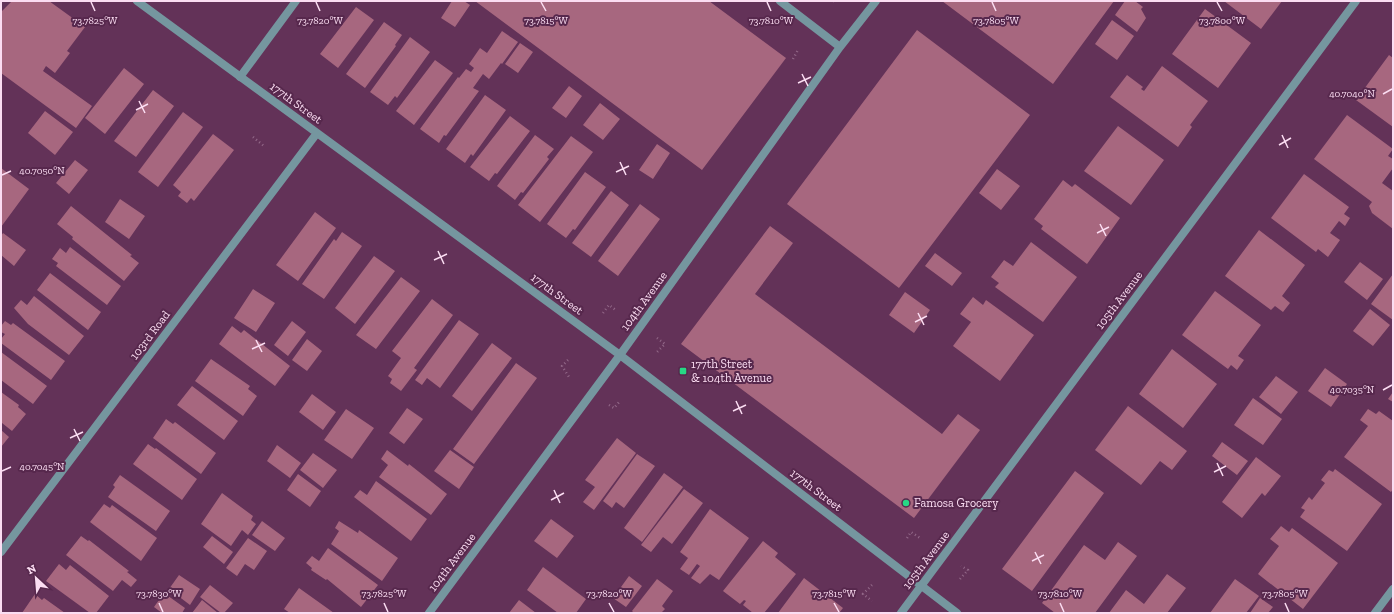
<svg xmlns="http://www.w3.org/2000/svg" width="1394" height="614" font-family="'Zilla Slab',serif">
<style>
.building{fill:#a7677f}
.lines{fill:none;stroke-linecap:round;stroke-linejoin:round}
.path{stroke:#936989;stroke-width:2.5;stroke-dasharray:1 3;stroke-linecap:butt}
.lane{stroke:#75969f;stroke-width:8}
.street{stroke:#75969f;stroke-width:8}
.ticks{fill:none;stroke:#fbddf2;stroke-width:1.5}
.poi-dot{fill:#27d885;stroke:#57284d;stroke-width:1.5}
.labels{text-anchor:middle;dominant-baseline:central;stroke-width:4;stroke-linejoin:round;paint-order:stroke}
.street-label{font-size:12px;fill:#fbddf2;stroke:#57284d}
.poi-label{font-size:12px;fill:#fbddf2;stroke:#57284d;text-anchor:start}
.ticks-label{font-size:10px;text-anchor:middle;fill:#fbddf2;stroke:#57284d;stroke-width:4;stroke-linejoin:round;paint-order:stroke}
</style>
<rect width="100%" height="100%" fill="#633258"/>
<path class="building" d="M12 1H49L85 27 67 51 70 53 55 73 46 66 43 71 92 106 76 128 1 73V12Z
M452 1H464L470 5 455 27 441 18Z
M475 1H709L786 58 702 170Z
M942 1H1114L1053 84Z
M1125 1H1135L1143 7 1141 9 1146 18 1137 32 1115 15Z
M1224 1H1282L1261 29Z
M356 7 374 20 338 68 320 54Z
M1205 9 1251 43 1218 88 1172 54Z
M1112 20 1134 36 1117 60 1095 44Z
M384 22 402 35 395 45 396 46 365 88 346 74Z
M917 30 1030 115 899 288 787 204Z
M502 31 518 42 502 64 501 63 489 79 483 74 473 88 479 91 446 136 444 135 439 143 420 129 458 77 459 78 466 69 471 72 474 68 469 64 480 48 487 53Z
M410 37 430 52 397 98 395 96 388 105 370 92Z
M520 43 533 52 518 73 505 64Z
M1389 55 1393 58V127L1356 100Z
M435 60 453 73 414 125 396 111Z
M1162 66 1208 101 1190 125 1192 127 1178 147 1110 97 1127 75 1143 87 1141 89 1144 91Z
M124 68 144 84 105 134 85 118Z
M569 86 582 96 566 118 552 108Z
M153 90 174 106 136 157 114 141Z
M485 95 506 110 473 156 471 154 465 163 446 149Z
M600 103 620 119 603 140 583 125Z
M45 111 73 132 55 155 28 133Z
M183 112 203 127 158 187 138 172Z
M1347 115 1393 149 1388 156 1393 159V168L1382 183 1393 191V229L1372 213 1369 206 1372 202 1314 159Z
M510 116 530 131 497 174 495 173 489 181 470 167Z
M1118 126 1164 160 1131 205 1084 171Z
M213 134 234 150 194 201 191 198 187 203 178 196 181 192 173 185Z
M535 135 554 149 547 157 549 159 523 193 521 192 515 200 497 186Z
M571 136 593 152 540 222 518 205Z
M657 144 670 153 653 179 639 170Z
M75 160 88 170 69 194 56 183Z
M1 168 29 189 1 227Z
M997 169 1020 186 1001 210 979 193Z
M585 172 606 187 575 230 573 229 566 238 547 224Z
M1304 174 1349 207 1344 214 1350 218 1345 226 1339 221 1330 233 1340 240 1328 257 1318 249 1316 252 1271 218Z
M1063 180 1072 187 1075 184 1120 218 1087 264 1041 229 1043 226 1034 219Z
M611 191 629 205 591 257 572 243Z
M120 199 145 216 129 239 105 222Z
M640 204 660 219 618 276 598 261Z
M71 206 132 255 130 256 139 263 124 281 72 239 73 237 57 224Z
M315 212 336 228 298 281 276 265Z
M770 226 793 243 755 294 942 434 958 414 980 430 914 518 681 344Z
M1259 230 1305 265 1282 296 1290 303 1283 312 1275 306 1271 310 1225 276Z
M342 232 362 246 324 299 302 284 334 239 336 241Z
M3 233 26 250 14 266 1 255V236Z
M1031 242 1077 277 1043 322 995 287 999 283 991 277 1004 260 1013 266Z
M70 247 121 286 107 305 56 266 58 263 52 259 60 248 66 253Z
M935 253 962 273 952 286 925 266Z
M374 256 395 271 355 324 335 308Z
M1360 262 1383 279 1367 300 1344 282Z
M50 273 101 312 88 330 37 290Z
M1393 274V320L1371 304Z
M401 277 420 291 376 349 356 335Z
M253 289 275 303 256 332 234 318Z
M1215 291 1261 325 1238 356 1244 360 1237 370 1231 365 1228 369 1182 335Z
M905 292 930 310 914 333 889 315Z
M34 296 84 336 69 355 28 324 14 308 21 300 27 305Z
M973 297 983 305 986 300 1034 335 1000 381 953 346 971 322 960 314Z
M432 299 453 315 414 368 417 370 401 391 390 383 392 379 388 376 401 358 392 351Z
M1370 309 1390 325 1373 346 1353 331Z
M459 320 479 334 440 388 427 378 422 385 415 380Z
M5 321 11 325 13 323 65 361 51 380 1 343V339L5 334 1 332V326Z
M292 321 306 332 288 356 274 345Z
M232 326 241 333 244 330 290 366 275 386 219 344Z
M307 339 322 351 307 371 292 360Z
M492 343 512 358 472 411 452 396Z
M1172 349 1217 384 1183 428 1139 394Z
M1 352 47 386 33 404 1 380Z
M211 359 250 386 248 389 257 396 243 416 195 381Z
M516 363 537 378 474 464 453 449Z
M1325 368 1347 384 1331 407 1308 391Z
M1276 376 1298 392 1281 414 1259 397Z
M192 386 238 421 224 440 177 405Z
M1 392 19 405 18 407 26 414 12 431 2 423Z
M1393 392V402L1388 399Z
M312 394 336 412 323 430 299 412Z
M1253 398 1282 419 1263 445 1234 425Z
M1128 406 1187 451 1172 470 1160 461 1141 485 1095 450Z
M407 408 423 419 404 444 389 433Z
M346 409 374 428 352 459 324 440Z
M1368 409 1376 414 1379 411 1393 421V489L1391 492 1344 457 1368 426 1360 420Z
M166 419 173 424 175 422 216 453 201 474 153 438Z
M1 430 9 437 1 447Z
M617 438 636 453 594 510 583 502 595 487 585 480Z
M1222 442 1248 461 1237 475 1212 456Z
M148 444 155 449 156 448 197 479 182 500 133 464Z
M277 445 301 463 290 478 267 461Z
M387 450 408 466 409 464 447 494 431 515 379 477 388 465 381 459Z
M450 450 474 467 459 489 434 471Z
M313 453 337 470 323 488 300 470Z
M637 454 655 466 624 508 616 502 612 508 603 501Z
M1256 457 1281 476 1265 496 1262 493 1242 518 1222 502Z
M1335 469 1382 504 1347 551 1300 517 1305 510 1301 508 1309 497 1312 500 1325 483 1321 480 1329 470 1333 472Z
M1075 471 1104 493 1032 591 1002 569Z
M664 473 683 487 642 542 624 528Z
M298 474 321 491 310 507 287 490Z
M120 475 170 511 156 531 108 497 115 487 113 485Z
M376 481 427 519 411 541 354 497 360 490 367 495Z
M684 489 703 503 672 544 663 537 651 552 641 545Z
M222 493 253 516 251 520 256 524 248 535 242 530 231 546 201 524Z
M104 504 110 508 112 505 157 538 141 561 90 522Z
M710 509 749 538 719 580 710 574 700 584 691 578 700 566 697 564 689 575 680 569 688 558 680 552Z
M551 519 574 536 557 558 534 541Z
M262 521 285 538 275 551 252 535Z
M339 521 358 533 359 530 398 558 382 581 331 544 339 531 335 528Z
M1281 526 1289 532 1292 528 1338 563 1303 609 1258 574 1279 546 1270 539Z
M81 536 88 541 89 540 129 571 127 572 137 580 131 587 122 580 113 591 66 555Z
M212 536 233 552 224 564 203 547Z
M248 538 267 551 254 570 245 564 237 576 226 568Z
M763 541 778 553 775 557 796 574 764 613H753L743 605 746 601 744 600 740 604 723 591Z
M1118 542 1137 556 1095 613H1055L1042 603 1084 545 1105 560Z
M328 548 378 585 361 607 327 579 326 580 311 570 312 568 306 563 312 556 319 561Z
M59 564 66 570 70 565 109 596 96 613H90L46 581Z
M543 567 586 599 576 613H558L527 590Z
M1167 574 1186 588 1167 613H1109L1126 590 1144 604Z
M179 575 200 589 190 605 169 589Z
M629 576 642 586 626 607 613 598Z
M804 578 843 608 839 613H778Z
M657 579 673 591 662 606 665 609 661 613H634L632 611Z
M1235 579 1259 596 1246 613H1210Z
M210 585 233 603 224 613H221L200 597Z
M299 588 334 613H290L284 609Z
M164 593 185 608 182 613H162L154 607Z
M35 594 42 600 44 598 65 613H22Z
M1260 598 1273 607 1268 613H1250Z
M202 600 218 613H192Z
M519 600 536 613H509Z"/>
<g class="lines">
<path class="path" d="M833 1H834
M793 59 798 50
M253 137 264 146
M603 313 609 305 617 311
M657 338 665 344 657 352
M568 360 562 366 569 377
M609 405 614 408 620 401
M907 538 911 532 920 538
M960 579 968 570 961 566
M872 585 863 594 872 601"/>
<path class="lane" d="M240 77 296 1"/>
<path class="street" d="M137 1 620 355 957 613
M780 1 840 47
M1 552 317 133
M429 613 620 355 840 47 876 1
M901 613 1356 1
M1375 613 1393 589"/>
</g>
<path class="ticks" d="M91 2 95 11M316 2 320 11M541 2 546 11M767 2 771 11M992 2 996 11M1217 2 1222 11M802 74 808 86M798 83 811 77M1383 94 1392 89M139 101 145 113M136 110 148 104M1282 135 1288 148M1279 145 1291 138M620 162 626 175M616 172 629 166M2 175 11 171M1100 224 1106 236M1097 233 1109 227M438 251 444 264M434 260 447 254M918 313 924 325M915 322 927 316M256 340 262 352M252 349 265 343M1383 390 1392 385M736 401 742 414M733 411 746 405M74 429 80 441M70 438 83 432M1217 463 1223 476M2 471 11 467M1214 472 1226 466M554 490 560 503M551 500 564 493M1035 552 1041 564M1032 561 1044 555M159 603 163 612M384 603 388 612M609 603 614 612M834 603 839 612M1060 603 1064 612M1285 603 1289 612"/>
<g class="poi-dot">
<rect x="679" y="367" width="8" height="8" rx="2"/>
<circle cx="906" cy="503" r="4"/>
</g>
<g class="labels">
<g class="street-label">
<text transform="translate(296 103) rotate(36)">177th Street</text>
<text transform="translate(557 294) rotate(36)">177th Street</text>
<text transform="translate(1119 300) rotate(-53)">105th Avenue</text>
<text transform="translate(644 301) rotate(-54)">104th Avenue</text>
<text transform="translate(150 335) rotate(-53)">103rd Road</text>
<text transform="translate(816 490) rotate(37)">177th Street</text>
<text transform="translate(926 560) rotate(-53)">105th Avenue</text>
<text transform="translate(452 562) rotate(-53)">104th Avenue</text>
</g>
<g class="poi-label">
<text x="691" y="364">177th Street<tspan x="691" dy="14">&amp; 104th Avenue</tspan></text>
<text x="914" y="503">Famosa Grocery</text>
</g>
</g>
<g class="ticks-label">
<text x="95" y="24">73.7825°W</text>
<text x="320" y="24">73.7820°W</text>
<text x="546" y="24">73.7815°W</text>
<text x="771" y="24">73.7810°W</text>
<text x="996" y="24">73.7805°W</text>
<text x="1222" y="24">73.7800°W</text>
<text x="1352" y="97">40.7040°N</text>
<text x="42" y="174">40.7050°N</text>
<text x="1352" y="393">40.7035°N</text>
<text x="42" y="470">40.7045°N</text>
<text x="159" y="597">73.7830°W</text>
<text x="384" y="597">73.7825°W</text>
<text x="609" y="597">73.7820°W</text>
<text x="834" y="597">73.7815°W</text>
<text x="1060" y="597">73.7810°W</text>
<text x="1285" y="597">73.7805°W</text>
</g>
<rect width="1394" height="614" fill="none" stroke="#fbddf2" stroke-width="4"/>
<g transform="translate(36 578) rotate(334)" stroke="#57284d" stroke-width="3" paint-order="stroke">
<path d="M0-3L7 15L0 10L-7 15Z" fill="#fbddf2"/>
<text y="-6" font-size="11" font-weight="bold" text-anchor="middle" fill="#fbddf2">N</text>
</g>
</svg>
